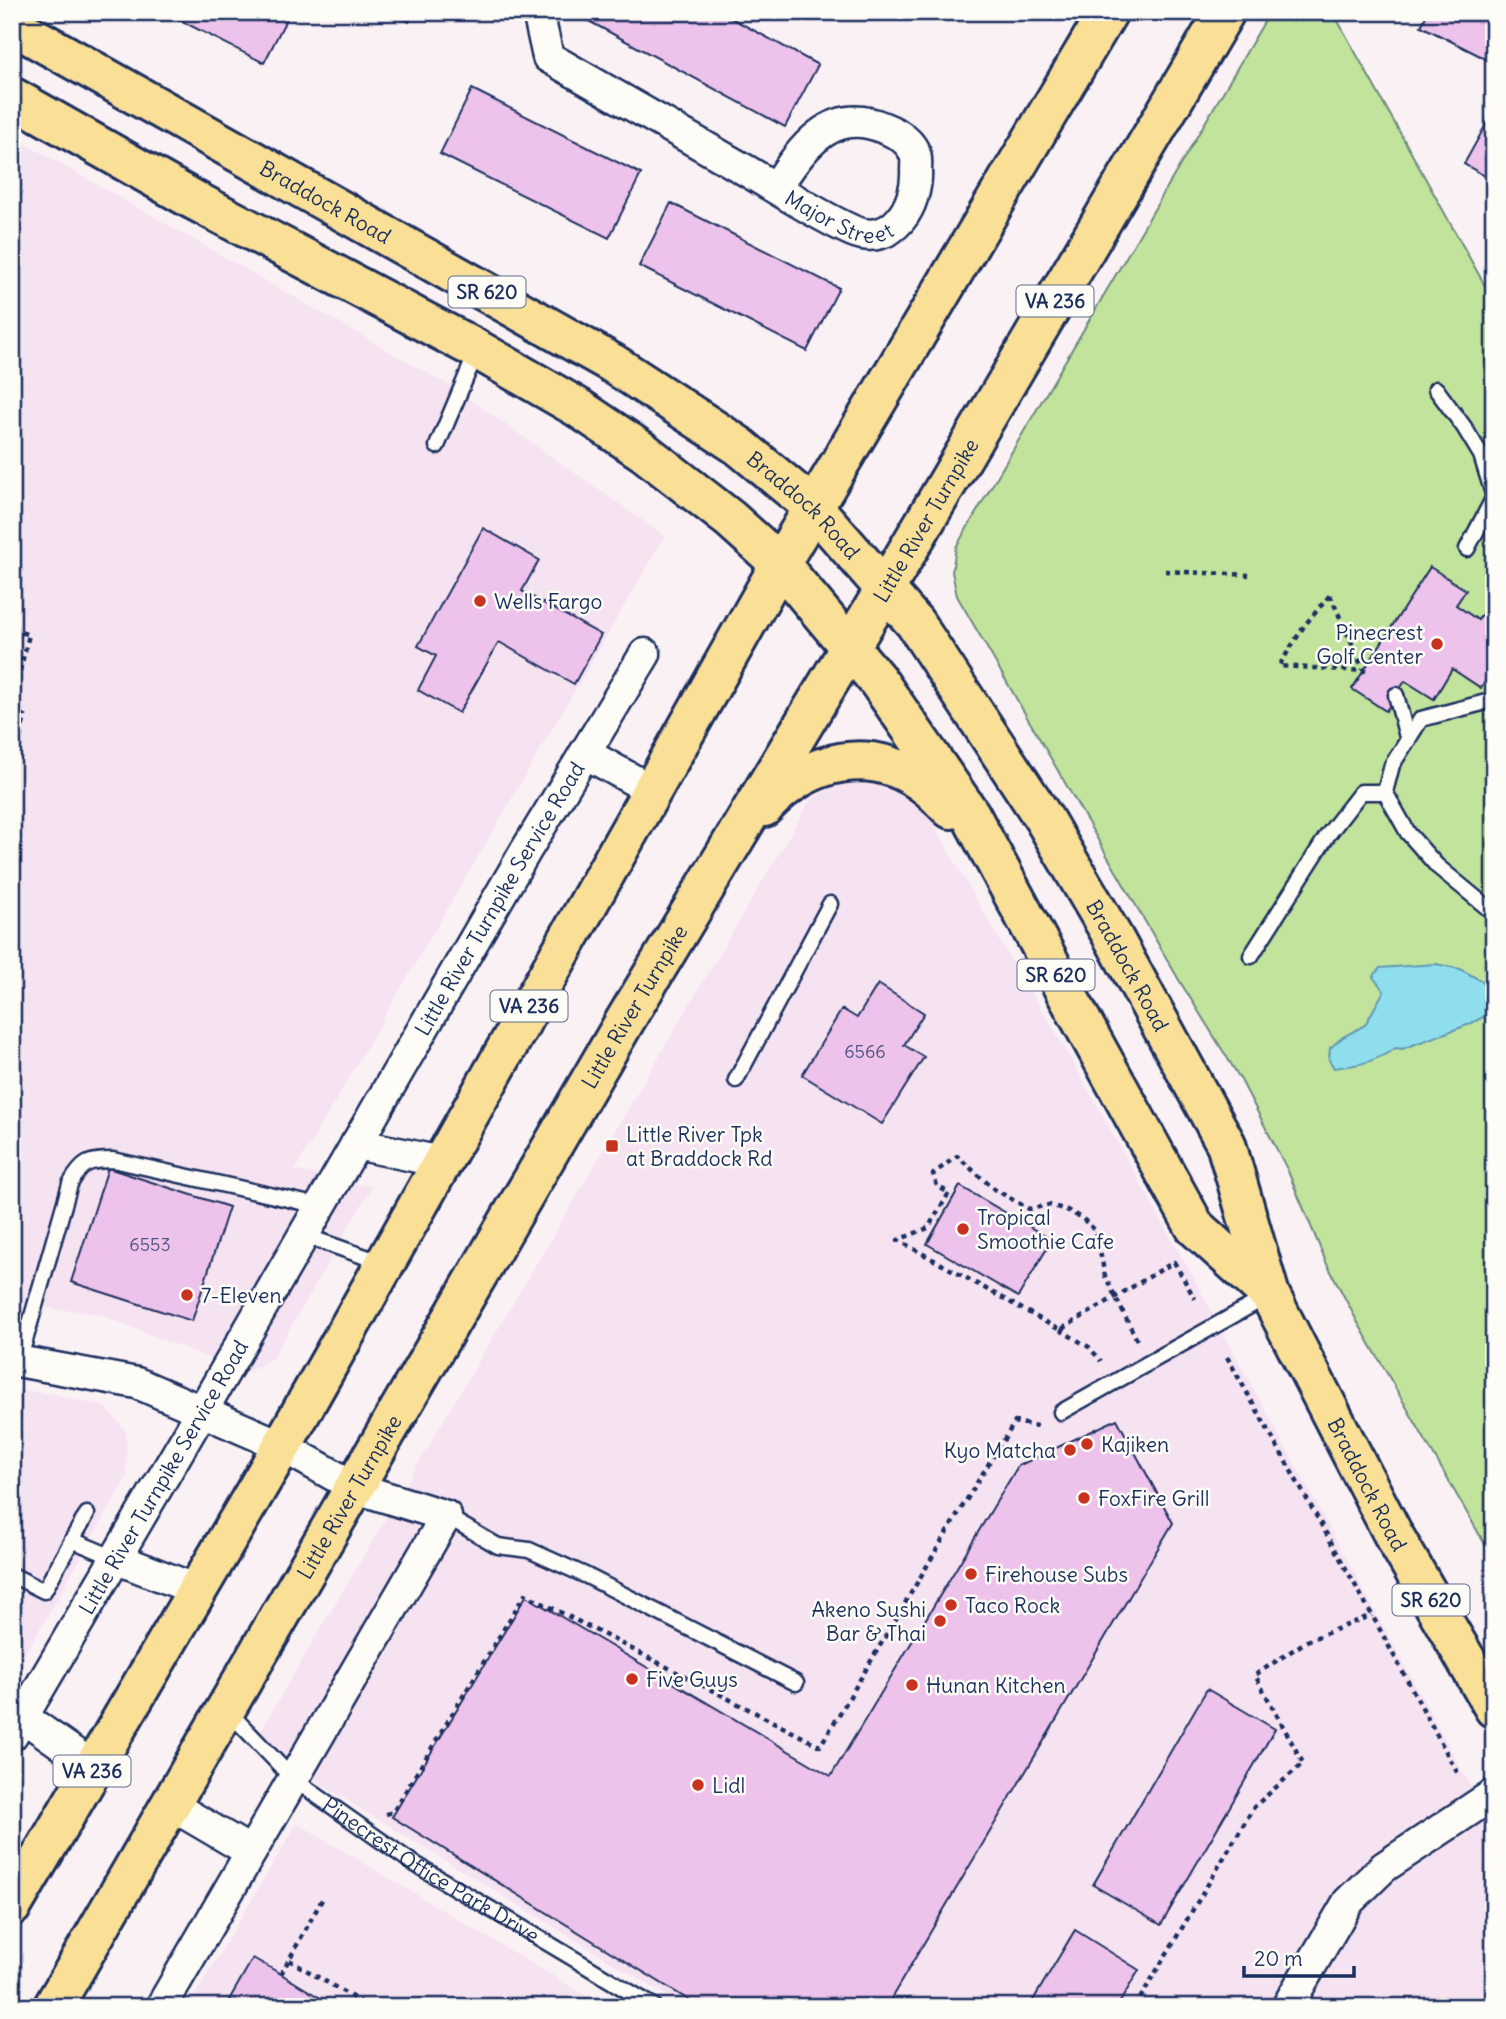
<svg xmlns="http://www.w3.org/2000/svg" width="1506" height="2019" font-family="Delius,sans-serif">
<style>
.built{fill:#f6e3f2}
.green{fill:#c1e39c;stroke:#6e897d;stroke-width:2}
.water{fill:#8fdeed;stroke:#6198b4;stroke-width:2}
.building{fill:#edc3eb;stroke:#1b2f5e;stroke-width:2}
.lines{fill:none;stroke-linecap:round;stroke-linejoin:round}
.service-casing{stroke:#1b2f5e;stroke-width:19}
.minor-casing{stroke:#1b2f5e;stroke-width:35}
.primary-casing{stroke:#1b2f5e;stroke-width:44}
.path{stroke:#1b2f5e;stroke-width:4.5;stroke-dasharray:5 5;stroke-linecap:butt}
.service{stroke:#fdfcf7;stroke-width:14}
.minor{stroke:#fdfcf7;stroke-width:30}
.primary{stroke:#fadf96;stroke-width:38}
.poi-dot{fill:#c8321e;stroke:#fdfcf7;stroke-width:2.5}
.labels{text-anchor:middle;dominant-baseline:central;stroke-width:5;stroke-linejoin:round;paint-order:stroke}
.number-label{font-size:18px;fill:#505481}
.shield{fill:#fdfcf7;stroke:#5f6c8c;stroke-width:2}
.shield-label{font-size:19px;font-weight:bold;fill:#1b2f5e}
.street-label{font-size:21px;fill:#1b2f5e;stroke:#fdfcf7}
.poi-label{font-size:21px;fill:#1b2f5e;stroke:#fdfcf7;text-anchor:start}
</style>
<rect width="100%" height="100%" fill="#faf1f5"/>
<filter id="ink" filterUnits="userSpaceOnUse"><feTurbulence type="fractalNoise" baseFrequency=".0143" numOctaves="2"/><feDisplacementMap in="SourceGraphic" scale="14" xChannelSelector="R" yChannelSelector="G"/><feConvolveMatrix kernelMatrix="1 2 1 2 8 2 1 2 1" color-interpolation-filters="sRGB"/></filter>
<g filter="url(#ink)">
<path class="built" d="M12 136 452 387 665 536 295 1170 372 1187 273 1358 246 1373 98 1314 12 1304Z
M882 782 919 799 1009 956 1066 1050 1192 1275 1494 1829V2007H685L253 1743 811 799 839 784Z
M12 1389 54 1394 105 1407 126 1431 127 1477 12 1677Z
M297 1823 605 2007H188Z"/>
<path class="green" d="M1270 12H1333L1494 302V1560L1357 1321 1326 1262 1287 1169 1241 1080 1179 980 957 596 952 572 956 547Z"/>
<path class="water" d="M1436 964 1460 969 1482 981 1493 1002 1485 1016 1470 1024 1402 1049 1396 1048C1374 1062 1360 1065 1334 1068L1329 1060 1330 1048 1343 1037 1365 1025 1384 991 1373 977 1380 968Z"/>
<path class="building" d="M164 12H290L264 63Z
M390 12H414L409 22Z
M589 12H720L818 65 785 127 585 19Z
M1428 12H1494V63L1421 26Z
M472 89 641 174 609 238 440 154Z
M1494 110V181L1464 164Z
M671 203 839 288 807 351 639 266Z
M483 528 539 560 522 591 601 635 574 684 499 642 459 713 418 690 436 656 418 646Z
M1430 567 1466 590 1456 605 1478 620 1494 596V668L1481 688 1452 669 1434 699 1405 681 1386 711 1352 689Z
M12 646 17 654 12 674Z
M878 984 924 1013 904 1045 924 1057 882 1124 802 1075 842 1009 857 1018Z
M108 1168 229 1207 192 1321 71 1282Z
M960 1186 1052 1240 1018 1297 927 1244Z
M1117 1419 1173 1523 886 2007H700L392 1817 526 1596 831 1776 1018 1466Z
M1207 1689 1275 1729 1161 1925 1093 1885Z
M1075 1930 1139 1970 1117 2007H1029Z
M253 1958 281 1974 335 2007H225Z"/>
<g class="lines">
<defs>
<g id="service">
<path d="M1436 389 1464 427 1481 455 1494 497 1467 549"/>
<path d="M437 446 477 351"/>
<path d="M1396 695 1408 741"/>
<path d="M1494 700 1421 719 1392 765 1385 792 1408 833 1437 866 1494 913"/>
<path d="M1251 956 1327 836 1361 792H1385"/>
<path d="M736 1080 830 904"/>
<path d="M303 1235 383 1263"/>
<path d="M18 1365 70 1184C83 1162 88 1160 113 1160L319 1206"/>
<path d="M1061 1412 1268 1296"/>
<path d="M87 1514 72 1540 115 1558"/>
<path d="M446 1516 498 1546 529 1550 587 1576 796 1683"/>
<path d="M12 1575 44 1591 72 1540"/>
<path id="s1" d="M227 1710 293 1779 326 1802 410 1861 655 2007"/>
</g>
<g id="minor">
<path id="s2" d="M538 12 548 57C614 95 680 133 747 171 781 191 817 215 853 231 893 248 918 204 916 170 916 166 917 159 915 154 910 140 897 133 884 128 831 105 801 149 776 188"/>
<path d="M585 753 651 790"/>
<path d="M356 1144 441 1162"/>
<path d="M12 1360 137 1383 282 1446 356 1488 446 1516 161 2007"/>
<path d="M115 1558 197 1590"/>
<path d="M23 1717 94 1767"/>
<path id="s3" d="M12 1735 202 1411 525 852 645 654"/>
<path d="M171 1805 251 1852"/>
<path d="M1287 2007 1348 1902 1384 1867 1494 1794"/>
</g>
<g id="primary">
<path id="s4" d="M12 25 612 363 739 446 813 507 915 623 1044 819 1114 939 1226 1144 1270 1295 1393 1534 1494 1708"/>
<path d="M12 97 192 199 478 350 577 407 644 452 730 519 780 564 878 681 970 814 1059 980 1195 1227 1270 1295"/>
<path d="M764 807C808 759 874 743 928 787 936 793 943 802 951 809"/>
<path d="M12 1906 282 1446 780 564 1108 12"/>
<path id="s5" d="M53 2007 626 1019 885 589 1225 12"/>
</g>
</defs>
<use href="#service" class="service-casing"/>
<use href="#minor" class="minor-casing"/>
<use href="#primary" class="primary-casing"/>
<path class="path" d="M1165 571 1249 575
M1330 595 1364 671 1279 666 1304 626Z
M12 629 29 635 12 702
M12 710 25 716 19 742
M1060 1330 1089 1347 1101 1361
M1137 1340 1105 1276 1096 1231 1083 1219 1067 1210 1049 1205 1029 1209 994 1189 957 1156 933 1174 937 1186 949 1193 928 1228 898 1240 1060 1330 1174 1262 1195 1299
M1227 1357 1372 1615 1459 1776
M386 1814 393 1812 525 1594 820 1746C886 1638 947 1528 1015 1422L1042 1427
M289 1960 369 2007
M281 1974 324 1896
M1135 2007 1254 1807 1303 1763 1255 1675 1307 1641 1372 1615"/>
<use href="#service" class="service"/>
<use href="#minor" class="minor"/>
<use href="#primary" class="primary"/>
</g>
</g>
<g class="poi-dot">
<circle cx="480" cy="601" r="7"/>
<circle cx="1437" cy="644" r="7"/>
<rect x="605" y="1139" width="14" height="14" rx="3.5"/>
<circle cx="963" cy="1229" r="7"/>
<circle cx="187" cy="1295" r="7"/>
<circle cx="1087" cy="1444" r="7"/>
<circle cx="1070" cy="1450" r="7"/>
<circle cx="1084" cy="1498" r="7"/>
<circle cx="971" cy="1574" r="7"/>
<circle cx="951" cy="1605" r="7"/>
<circle cx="940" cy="1621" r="7"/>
<circle cx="632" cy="1679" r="7"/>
<circle cx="912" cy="1685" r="7"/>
<circle cx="698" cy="1785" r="7"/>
</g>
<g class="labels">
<g class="number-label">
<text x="865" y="1051">6566</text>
<text x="150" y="1244">6553</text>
</g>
<g class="shield">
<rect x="448.5" y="276.5" width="77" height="31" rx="5"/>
<rect x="1016.5" y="285.5" width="77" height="31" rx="5"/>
<rect x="1017.5" y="959.5" width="77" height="31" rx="5"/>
<rect x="490.5" y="990.5" width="77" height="31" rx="5"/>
<rect x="1392.5" y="1584.5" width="77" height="31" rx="5"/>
<rect x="53.5" y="1755.5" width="77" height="31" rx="5"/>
</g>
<g class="shield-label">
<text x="487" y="292">SR 620</text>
<text x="1055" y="301">VA 236</text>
<text x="1056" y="975">SR 620</text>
<text x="529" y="1006">VA 236</text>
<text x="1431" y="1600">SR 620</text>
<text x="92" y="1771">VA 236</text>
</g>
<g class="street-label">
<text stroke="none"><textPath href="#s4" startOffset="360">Braddock Road</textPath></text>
<text stroke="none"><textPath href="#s2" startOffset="380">Major Street</textPath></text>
<text stroke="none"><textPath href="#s4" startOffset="928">Braddock Road</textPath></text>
<text stroke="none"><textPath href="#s5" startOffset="1724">Little River Turnpike</textPath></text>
<text stroke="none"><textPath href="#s3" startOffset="968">Little River Turnpike Service Road</textPath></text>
<text stroke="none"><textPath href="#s4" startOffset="1494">Braddock Road</textPath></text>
<text stroke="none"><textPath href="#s5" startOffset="1157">Little River Turnpike</textPath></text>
<text stroke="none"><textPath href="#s3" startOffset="299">Little River Turnpike Service Road</textPath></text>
<text stroke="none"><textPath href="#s4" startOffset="2068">Braddock Road</textPath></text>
<text stroke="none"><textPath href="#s5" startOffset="590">Little River Turnpike</textPath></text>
<text stroke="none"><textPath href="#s1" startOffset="261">Pinecrest Office Park Drive</textPath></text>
</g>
<g class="poi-label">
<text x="494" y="601">Wells Fargo</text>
<text x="1423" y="632" text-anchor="end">Pinecrest<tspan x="1423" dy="24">Golf Center</tspan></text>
<text x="626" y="1134">Little River Tpk<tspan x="626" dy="24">at Braddock Rd</tspan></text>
<text x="977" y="1217">Tropical<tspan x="977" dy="24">Smoothie Cafe</tspan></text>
<text x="201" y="1295">7-Eleven</text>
<text x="1101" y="1444">Kajiken</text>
<text x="1056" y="1450" text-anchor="end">Kyo Matcha</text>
<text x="1098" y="1498">FoxFire Grill</text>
<text x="985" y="1574">Firehouse Subs</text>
<text x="965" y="1605">Taco Rock</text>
<text x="926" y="1609" text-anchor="end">Akeno Sushi<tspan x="926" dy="24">Bar &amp; Thai</tspan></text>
<text x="646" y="1679">Five Guys</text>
<text x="926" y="1685">Hunan Kitchen</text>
<text x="712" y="1785">Lidl</text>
</g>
</g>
<rect width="1506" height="2019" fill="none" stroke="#fdfcf7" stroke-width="42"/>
<rect x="21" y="21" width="1464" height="1977" fill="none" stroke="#1b2f5e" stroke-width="2.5" filter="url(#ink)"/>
<path d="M1244 1966v10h110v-10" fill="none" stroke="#1b2f5e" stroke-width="3.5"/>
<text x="1254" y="1966" font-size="21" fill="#1b2f5e" stroke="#fdfcf7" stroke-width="5" paint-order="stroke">20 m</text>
</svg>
